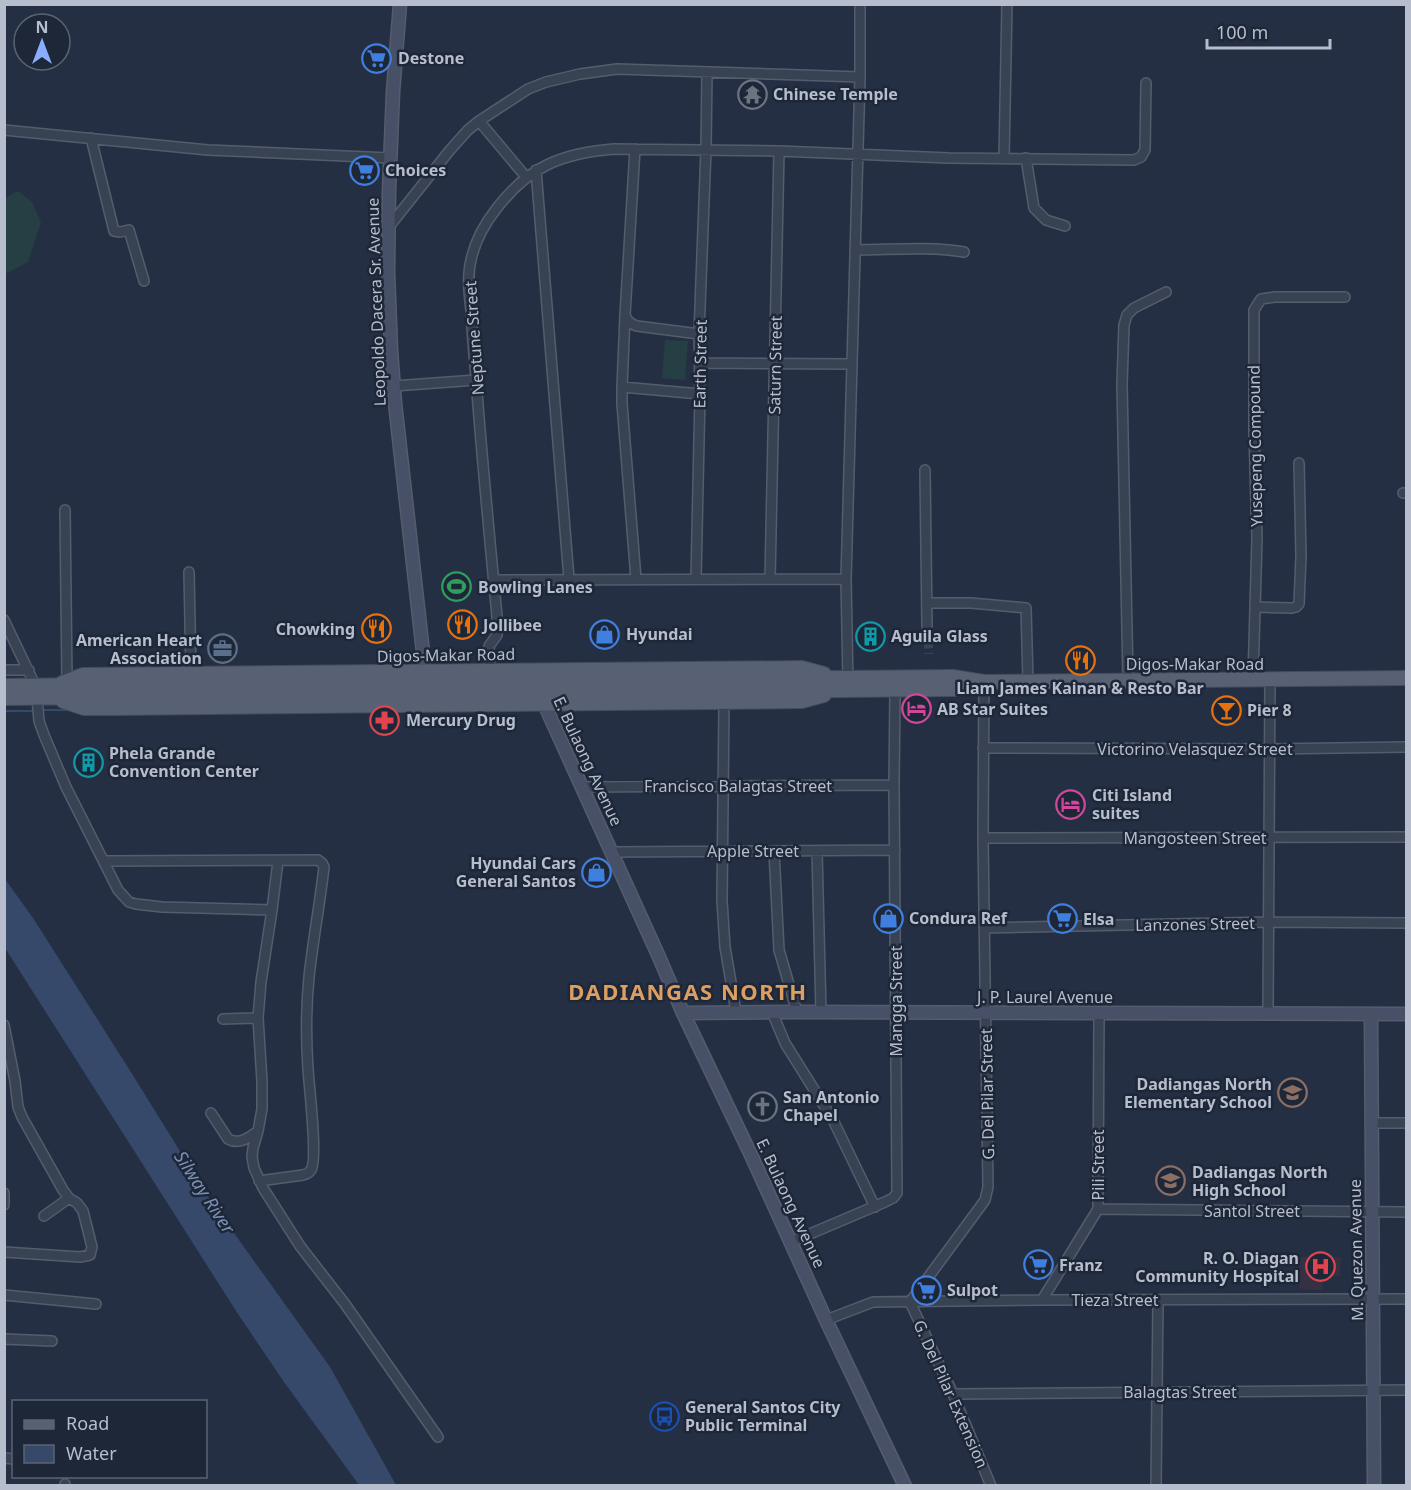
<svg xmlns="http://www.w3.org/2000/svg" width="1411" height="1490" font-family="'Noto Sans',sans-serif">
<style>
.medical{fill:#353143}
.green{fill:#263f44}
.water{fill:#37496b}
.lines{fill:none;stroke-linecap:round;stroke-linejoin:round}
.stream{stroke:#37496b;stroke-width:2}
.street-tunnel{stroke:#3a4458;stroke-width:9;stroke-dasharray:9 4.5;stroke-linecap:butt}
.street-casing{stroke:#545d6d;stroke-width:12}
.secondary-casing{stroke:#545d6d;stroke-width:15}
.primary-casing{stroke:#434b5c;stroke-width:16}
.street{stroke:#394253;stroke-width:9}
.secondary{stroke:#475066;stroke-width:12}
.primary{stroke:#576173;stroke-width:14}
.labels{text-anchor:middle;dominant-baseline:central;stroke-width:5;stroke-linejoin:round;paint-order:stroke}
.poi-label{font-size:16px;font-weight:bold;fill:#b6bdcc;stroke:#1e2738;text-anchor:start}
.street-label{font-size:16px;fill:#b6bdcc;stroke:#1e2738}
.water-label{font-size:18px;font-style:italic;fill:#7c90b5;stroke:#1e2738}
.district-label{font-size:22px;font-weight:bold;letter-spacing:1.5px;fill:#dd9f61;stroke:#1e2738}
</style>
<rect width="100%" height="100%" fill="#242f43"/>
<path class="medical" d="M1299 1257H1341L1340 1276H1322V1290L1299 1289Z"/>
<path class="green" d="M18 191 32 202 41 222 28 262 5 274V198Z
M665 340 688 341 685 380 662 378Z"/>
<path class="water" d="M5 879 33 918 129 1069 211 1201 330 1367 396 1485H359L284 1382 238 1314 5 948Z"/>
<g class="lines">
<path class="stream" d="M42 710H68
M4 711H33"/>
<path class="street-tunnel" d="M927 626 929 654"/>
<defs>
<path id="street" d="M479 121 526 177
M4 130 208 150 390 158
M91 138 114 231 120 232 129 230 144 281
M635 149 625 315C628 322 631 324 637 326L699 334
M1004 158 1007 4
M1026 158 1034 208 1046 220 1065 226
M536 170 569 579
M388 228 450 150 468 130 479 121 528 89 546 82 580 74 617 69 860 77
M855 250C892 250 928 246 964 252
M700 363 852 364
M394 386 476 380
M622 387 625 315
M925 470 927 626
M1403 493H1406
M65 510 67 681
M189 572 191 674
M636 579 622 404V387L700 394
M696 579 700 394 699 334 706 149 707 72
M770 579 779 151
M493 580 846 579
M927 603H971L1026 608 1028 681
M1256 607 1292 608 1296 607 1299 604 1301 556 1299 463
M4 620 36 687
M4 670H29
M490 671 489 646 497 635 498 627C490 540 481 452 475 365 473 346 472 328 471 310 469 294 467 276 471 260 475 241 485 223 497 208 529 166 563 153 614 149L779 151 949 158 1134 160 1141 157 1145 150 1146 83
M1253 679 1257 538 1254 432V310L1261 299 1275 297H1345
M1128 680 1122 384 1124 325 1127 315 1134 308 1166 292
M984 682 983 838 988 1187 985 1200 980 1207 910 1302 953 1394 991 1486
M848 683 846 579 860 77V4
M37 698 39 721 44 735 66 787 118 890 129 902 136 904 162 907 272 910 261 982 258 1018 262 1081V1109L258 1131 253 1148 252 1157 254 1168 263 1188 300 1246 345 1304 438 1437
M724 702 722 901 725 947 736 1012
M983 748 1269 749 1406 747
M582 787 894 785
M983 838 1406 837
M774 851 779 950 797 1012
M817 851 821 1012
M611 852 895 850
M104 861 318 860 322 863 324 867C320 903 313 940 309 977 306 1007 306 1039 308 1069 309 1086 318 1159 311 1170 309 1173 307 1174 303 1175L259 1181
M272 910 278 861
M984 928 1269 922 1406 923
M772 1012 785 1043 833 1120 875 1207
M1268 1013 1270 680
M223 1019 258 1018
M4 1025 15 1081 18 1107 22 1117 63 1190 69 1198 77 1203 83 1211 92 1247 90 1255 80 1257 4 1252
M211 1113 228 1139C239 1145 249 1138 258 1131
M1372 1123H1406
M4 1193V1205
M1098 1209 1406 1212
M44 1216 69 1198
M791 1242 885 1202 893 1198 897 1193 894 785 895 690
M4 1295 96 1304
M1042 1300 1098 1209 1099 1013
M826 1320 873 1302 1042 1300 1406 1299
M4 1339 52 1341
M953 1394 1406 1390
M4 1458 14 1459
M65 1484V1486
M1156 1486 1158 1300"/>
<path id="secondary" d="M400 4 393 92 389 191 388 272 391 350 395 403 426 679
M541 697 659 957 683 1013 751 1155 826 1320 905 1486
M683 1013 797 1012 1406 1014
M1371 1014 1374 1486"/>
<path id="primary" d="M62 683 83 675 802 668 824 674
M4 686 953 677 984 682 1406 678
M4 698 954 689 977 683
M63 701 84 708H117L802 701 824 695"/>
</defs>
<use href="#street" class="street-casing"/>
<use href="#secondary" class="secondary-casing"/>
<use href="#primary" class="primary-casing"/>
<use href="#street" class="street"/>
<use href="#secondary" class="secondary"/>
<use href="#primary" class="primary"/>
</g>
<defs>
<symbol id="supermarket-ring" viewBox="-11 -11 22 22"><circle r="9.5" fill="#1e2738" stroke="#3f7fe0" stroke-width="1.5"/><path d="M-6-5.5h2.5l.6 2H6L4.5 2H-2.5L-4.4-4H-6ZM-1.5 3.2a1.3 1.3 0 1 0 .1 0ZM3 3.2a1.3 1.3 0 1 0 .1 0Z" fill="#3f7fe0"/></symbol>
<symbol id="temple-ring" viewBox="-11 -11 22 22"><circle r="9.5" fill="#1e2738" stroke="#6b7280" stroke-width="1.5"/><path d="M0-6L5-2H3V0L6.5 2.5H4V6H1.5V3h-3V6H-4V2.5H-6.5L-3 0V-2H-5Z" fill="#6b7280"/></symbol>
<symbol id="stadium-ring" viewBox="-11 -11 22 22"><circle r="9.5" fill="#1e2738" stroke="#2e9e5b" stroke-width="1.5"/><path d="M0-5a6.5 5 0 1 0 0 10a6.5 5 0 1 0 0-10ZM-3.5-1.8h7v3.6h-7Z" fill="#2e9e5b"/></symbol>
<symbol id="restaurant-ring" viewBox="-11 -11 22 22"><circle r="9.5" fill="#1e2738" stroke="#e8710a" stroke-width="1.5"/><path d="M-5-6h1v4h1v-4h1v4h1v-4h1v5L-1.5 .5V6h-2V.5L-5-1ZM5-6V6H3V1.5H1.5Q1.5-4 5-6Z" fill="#e8710a"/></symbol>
<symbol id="shop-ring" viewBox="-11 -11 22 22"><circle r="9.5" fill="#1e2738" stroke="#3f7fe0" stroke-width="1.5"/><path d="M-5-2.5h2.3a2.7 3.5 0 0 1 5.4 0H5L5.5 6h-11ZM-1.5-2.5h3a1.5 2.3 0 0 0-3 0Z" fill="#3f7fe0"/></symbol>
<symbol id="building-ring" viewBox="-11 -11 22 22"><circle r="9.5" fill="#1e2738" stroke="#0f9aa8" stroke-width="1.5"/><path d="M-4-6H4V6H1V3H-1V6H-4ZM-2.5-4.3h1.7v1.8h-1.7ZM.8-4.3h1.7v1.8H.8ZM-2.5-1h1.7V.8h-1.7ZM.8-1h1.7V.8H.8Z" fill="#0f9aa8"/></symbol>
<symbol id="office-ring" viewBox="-11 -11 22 22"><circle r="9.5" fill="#1e2738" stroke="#5c6f8a" stroke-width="1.5"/><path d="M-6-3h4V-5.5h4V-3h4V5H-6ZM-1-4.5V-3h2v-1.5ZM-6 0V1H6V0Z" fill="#5c6f8a"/></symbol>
<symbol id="hotel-ring" viewBox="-11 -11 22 22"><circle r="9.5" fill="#1e2738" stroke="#d1479c" stroke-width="1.5"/><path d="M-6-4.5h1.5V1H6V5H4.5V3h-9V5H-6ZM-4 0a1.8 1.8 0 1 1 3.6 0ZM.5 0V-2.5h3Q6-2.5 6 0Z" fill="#d1479c"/></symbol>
<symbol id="bar-ring" viewBox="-11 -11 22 22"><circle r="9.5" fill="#1e2738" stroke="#e8710a" stroke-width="1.5"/><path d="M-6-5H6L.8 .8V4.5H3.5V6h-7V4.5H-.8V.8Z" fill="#e8710a"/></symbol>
<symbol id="pharmacy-ring" viewBox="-11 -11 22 22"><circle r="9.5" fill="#1e2738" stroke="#e0444e" stroke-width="1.5"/><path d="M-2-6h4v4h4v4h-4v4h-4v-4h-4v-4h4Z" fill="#e0444e"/></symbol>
<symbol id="school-ring" viewBox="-11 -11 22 22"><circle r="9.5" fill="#1e2738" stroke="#8d6e63" stroke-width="1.5"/><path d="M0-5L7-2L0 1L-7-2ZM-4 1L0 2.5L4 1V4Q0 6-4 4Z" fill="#8d6e63"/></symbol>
<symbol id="church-ring" viewBox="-11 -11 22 22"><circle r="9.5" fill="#1e2738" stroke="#6b7280" stroke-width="1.5"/><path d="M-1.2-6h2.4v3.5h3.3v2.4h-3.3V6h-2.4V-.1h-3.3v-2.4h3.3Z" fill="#6b7280"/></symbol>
<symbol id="hospital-ring" viewBox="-11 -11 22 22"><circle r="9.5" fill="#1e2738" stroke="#e0444e" stroke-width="1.5"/><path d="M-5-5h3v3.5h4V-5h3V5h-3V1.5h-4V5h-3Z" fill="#e0444e"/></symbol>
<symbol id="bus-ring" viewBox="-11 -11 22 22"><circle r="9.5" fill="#1e2738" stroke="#1a4fb4" stroke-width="1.5"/><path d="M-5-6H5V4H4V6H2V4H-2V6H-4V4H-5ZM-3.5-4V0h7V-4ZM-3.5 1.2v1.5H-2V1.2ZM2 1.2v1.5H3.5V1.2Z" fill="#1a4fb4"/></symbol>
</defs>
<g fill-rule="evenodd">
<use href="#supermarket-ring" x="360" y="42" width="33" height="33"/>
<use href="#temple-ring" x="736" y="78" width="33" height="33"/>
<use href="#supermarket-ring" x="348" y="154" width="33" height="33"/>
<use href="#stadium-ring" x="440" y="570" width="33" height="33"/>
<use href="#restaurant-ring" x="446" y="608" width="33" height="33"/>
<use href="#restaurant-ring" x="360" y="612" width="33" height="33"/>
<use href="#shop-ring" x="588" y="618" width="33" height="33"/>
<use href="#building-ring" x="854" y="620" width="33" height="33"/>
<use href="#office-ring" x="206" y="632" width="33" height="33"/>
<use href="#restaurant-ring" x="1064" y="644" width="33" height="33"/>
<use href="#hotel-ring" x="900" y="692" width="33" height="33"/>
<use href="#bar-ring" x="1210" y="694" width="33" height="33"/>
<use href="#pharmacy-ring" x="368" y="704" width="33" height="33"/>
<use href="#building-ring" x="72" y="746" width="33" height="33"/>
<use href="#hotel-ring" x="1054" y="788" width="33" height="33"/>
<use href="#shop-ring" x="580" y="856" width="33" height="33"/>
<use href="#shop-ring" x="872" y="902" width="33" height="33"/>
<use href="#supermarket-ring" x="1046" y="902" width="33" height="33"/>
<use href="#school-ring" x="1276" y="1076" width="33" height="33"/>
<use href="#church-ring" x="746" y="1090" width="33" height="33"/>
<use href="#school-ring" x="1154" y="1164" width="33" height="33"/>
<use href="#supermarket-ring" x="1022" y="1248" width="33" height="33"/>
<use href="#hospital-ring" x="1304" y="1250" width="33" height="33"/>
<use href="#supermarket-ring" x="910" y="1274" width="33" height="33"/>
<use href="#bus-ring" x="648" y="1400" width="33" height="33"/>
</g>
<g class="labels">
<g class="poi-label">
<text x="398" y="58">Destone</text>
<text x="773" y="94">Chinese Temple</text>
<text x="385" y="170">Choices</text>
<text x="478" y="587">Bowling Lanes</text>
<text x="483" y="625">Jollibee</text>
<text x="355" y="629" text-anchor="end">Chowking</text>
<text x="626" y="634">Hyundai</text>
<text x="891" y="636">Aguila Glass</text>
<text x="202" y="640" text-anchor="end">American Heart<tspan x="202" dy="18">Association</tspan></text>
<text x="1080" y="688" text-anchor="middle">Liam James Kainan &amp; Resto Bar</text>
<text x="937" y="709">AB Star Suites</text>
<text x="1247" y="710">Pier 8</text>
<text x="406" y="720">Mercury Drug</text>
<text x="109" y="753">Phela Grande<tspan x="109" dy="18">Convention Center</tspan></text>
<text x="1092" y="795">Citi Island<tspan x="1092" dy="18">suites</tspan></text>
<text x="576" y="863" text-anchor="end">Hyundai Cars<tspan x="576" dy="18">General Santos</tspan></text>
<text x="909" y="918">Condura Ref</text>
<text x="1083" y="919">Elsa</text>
<text x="1272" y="1084" text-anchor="end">Dadiangas North<tspan x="1272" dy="18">Elementary School</tspan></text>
<text x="783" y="1097">San Antonio<tspan x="783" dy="18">Chapel</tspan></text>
<text x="1192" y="1172">Dadiangas North<tspan x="1192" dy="18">High School</tspan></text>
<text x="1299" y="1258" text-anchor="end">R. O. Diagan<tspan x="1299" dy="18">Community Hospital</tspan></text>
<text x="1059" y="1265">Franz</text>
<text x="947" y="1290">Sulpot</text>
<text x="685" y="1407">General Santos City<tspan x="685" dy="18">Public Terminal</tspan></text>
</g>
<g class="street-label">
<text transform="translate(376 302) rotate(-92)">Leopoldo Dacera Sr. Avenue</text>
<text transform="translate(474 338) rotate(-94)">Neptune Street</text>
<text transform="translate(700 364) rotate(-89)">Earth Street</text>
<text transform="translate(775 365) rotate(-89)">Saturn Street</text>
<text transform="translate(1255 446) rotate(-91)">Yusepeng Compound</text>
<text transform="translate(446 655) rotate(-1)">Digos-Makar Road</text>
<text x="1195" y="664">Digos-Makar Road</text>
<text x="1195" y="749">Victorino Velasquez Street</text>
<text transform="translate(588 761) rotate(65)">E. Bulaong Avenue</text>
<text x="738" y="786">Francisco Balagtas Street</text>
<text x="1195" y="838">Mangosteen Street</text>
<text x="753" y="851">Apple Street</text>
<text transform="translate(1195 924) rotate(-1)">Lanzones Street</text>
<text x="1045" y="997">J. P. Laurel Avenue</text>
<text transform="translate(896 1001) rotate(-90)">Mangga Street</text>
<text transform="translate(987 1094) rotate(-91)">G. Del Pilar Street</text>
<text transform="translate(1098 1165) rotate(-90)">Pili Street</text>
<text transform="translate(791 1203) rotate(65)">E. Bulaong Avenue</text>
<text x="1252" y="1211">Santol Street</text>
<text transform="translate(1356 1250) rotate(-91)">M. Quezon Avenue</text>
<text x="1115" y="1300">Tieza Street</text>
<text x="1180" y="1392">Balagtas Street</text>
<text transform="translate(951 1394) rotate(66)">G. Del Pilar Extension</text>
</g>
<g class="water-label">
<text transform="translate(205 1192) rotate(57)">Silway River</text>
</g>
<g class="district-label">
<text x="688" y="991">DADIANGAS NORTH</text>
</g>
</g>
<rect width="1411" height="1490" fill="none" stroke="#b6bdcc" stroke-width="12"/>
<rect x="12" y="1400" width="195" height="78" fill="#1e2738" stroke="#5b6373" stroke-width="1.5"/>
<rect x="24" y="1420" width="30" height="9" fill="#576173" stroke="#5b6373" stroke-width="1.5"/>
<text x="66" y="1430" font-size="18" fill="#b6bdcc">Road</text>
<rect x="24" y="1445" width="30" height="18" fill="#37496b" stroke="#5b6373" stroke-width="1.5"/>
<text x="66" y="1460" font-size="18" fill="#b6bdcc">Water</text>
<g transform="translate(42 42)"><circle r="28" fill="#1e2738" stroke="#5b6373" stroke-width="1.5"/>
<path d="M0-4.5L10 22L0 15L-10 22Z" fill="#89aeff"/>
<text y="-9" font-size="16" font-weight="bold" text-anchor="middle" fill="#b6bdcc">N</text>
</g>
<path d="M1207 39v9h123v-9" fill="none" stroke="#b6bdcc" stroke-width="3"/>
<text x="1216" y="39" font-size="18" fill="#b6bdcc" stroke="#1e2738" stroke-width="4.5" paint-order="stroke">100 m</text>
</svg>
